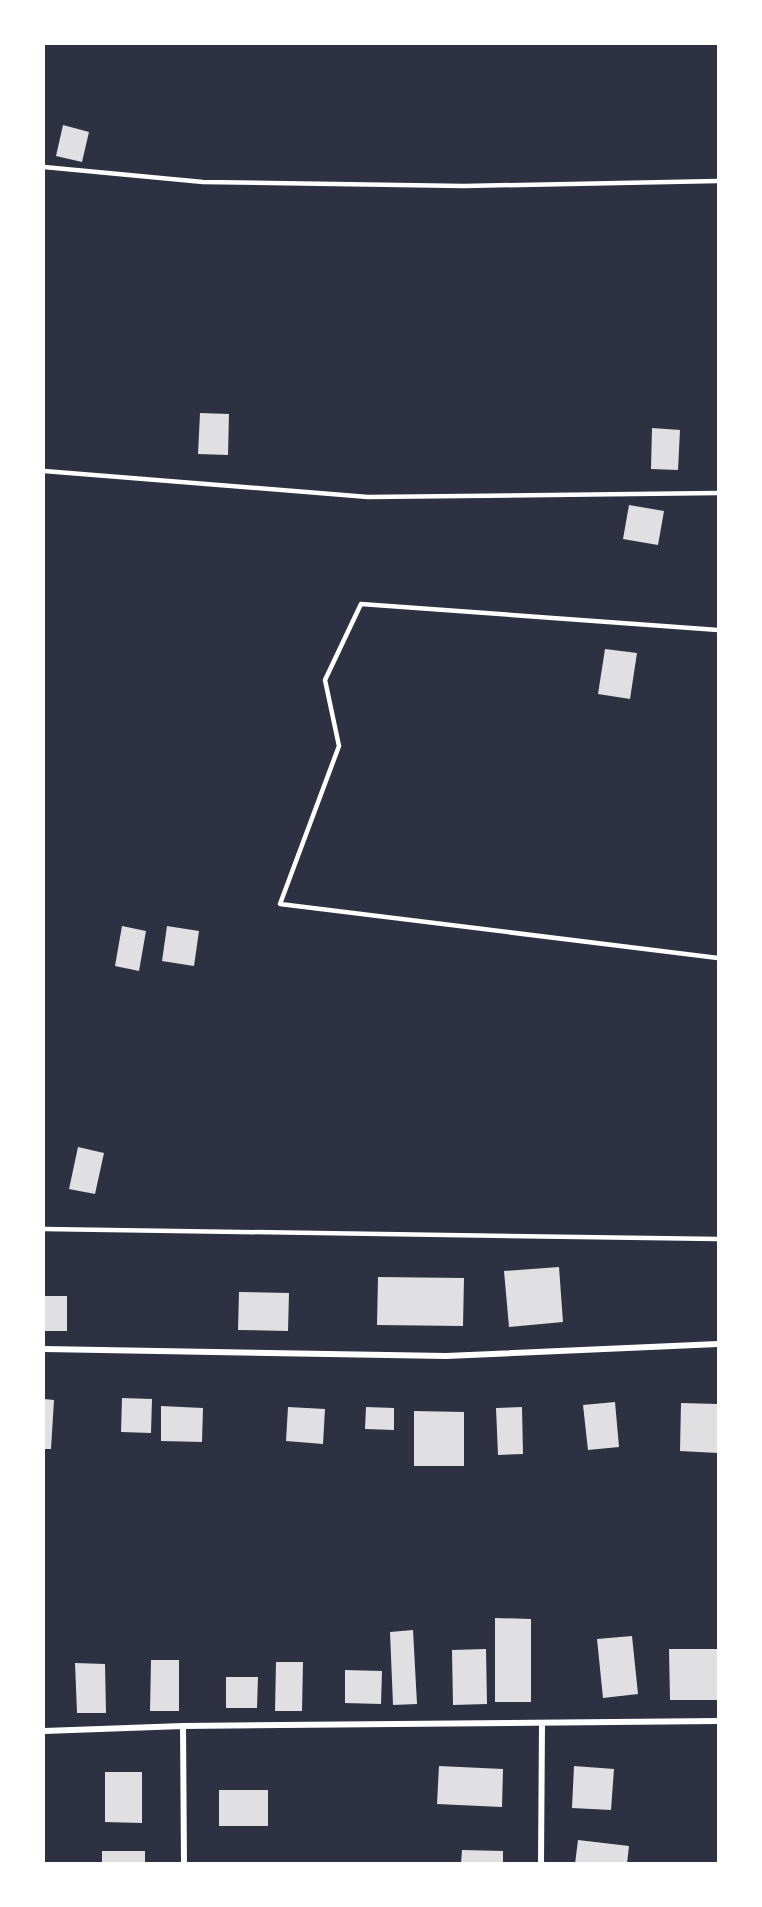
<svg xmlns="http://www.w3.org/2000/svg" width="762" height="1907" font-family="Manrope,sans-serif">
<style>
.building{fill:#e0e0e3}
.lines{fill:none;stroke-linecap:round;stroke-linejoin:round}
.service{stroke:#fff;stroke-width:4.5}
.minor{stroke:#fff;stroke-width:6}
</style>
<rect width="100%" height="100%" fill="#2d3142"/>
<path class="building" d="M63 125 89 132 82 162 56 156Z
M200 413 229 414 228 455 198 454Z
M652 428 680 430 678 470 651 469Z
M629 505 664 511 658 545 623 539Z
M605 649 637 653 630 699 598 694Z
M122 926 146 931 139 971 115 966Z
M167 926 199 931 194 966 162 961Z
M78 1147 104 1153 95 1194 69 1189Z
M559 1267 563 1322 509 1327 504 1271Z
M378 1277 464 1278 463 1326 377 1325Z
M239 1292 289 1293 288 1331 238 1330Z
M44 1296H67V1331H44Z
M122 1398 152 1399 151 1433 121 1432Z
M44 1399 54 1400 51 1449H44Z
M615 1402 619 1447 588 1450 583 1405Z
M681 1403 718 1404V1453L680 1451Z
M161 1406 203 1408 202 1442 161 1441Z
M288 1407 325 1409 323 1444 286 1441Z
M366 1407 394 1408V1430L365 1429Z
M522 1407 523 1454 498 1455 496 1408Z
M414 1411 464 1412V1466H414Z
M495 1618 531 1619V1702H495Z
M413 1630 417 1704 393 1705 390 1632Z
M632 1636 638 1694 603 1698 597 1639Z
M486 1649 487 1704 453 1705 452 1650Z
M669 1649H718V1700H670Z
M151 1660H179V1711H150Z
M276 1662H303L302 1711H275Z
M75 1663 105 1664 106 1713H77Z
M345 1670 382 1671 381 1704 345 1703Z
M226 1677H258L257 1708H226Z
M439 1766 503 1769 502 1807 437 1804Z
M574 1766 614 1769 611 1810 572 1808Z
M105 1772H142V1823L105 1822Z
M219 1790H268V1826H219Z
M578 1840 629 1846 627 1864H575Z
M462 1850 503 1851V1864H461Z
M102 1851H145V1864H102Z"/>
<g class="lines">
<path class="service" d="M44 167 203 182 464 186 718 181
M44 471 368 497 718 493
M718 630 361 604 325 680 339 746 280 904 718 958
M44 1229 718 1239"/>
<path class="minor" d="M44 1349 446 1356 718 1344
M183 1726 184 1864
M44 1731 183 1726 718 1721
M541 1864 542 1723"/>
</g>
<rect width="762" height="1907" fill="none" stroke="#ffffff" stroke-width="90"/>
</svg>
